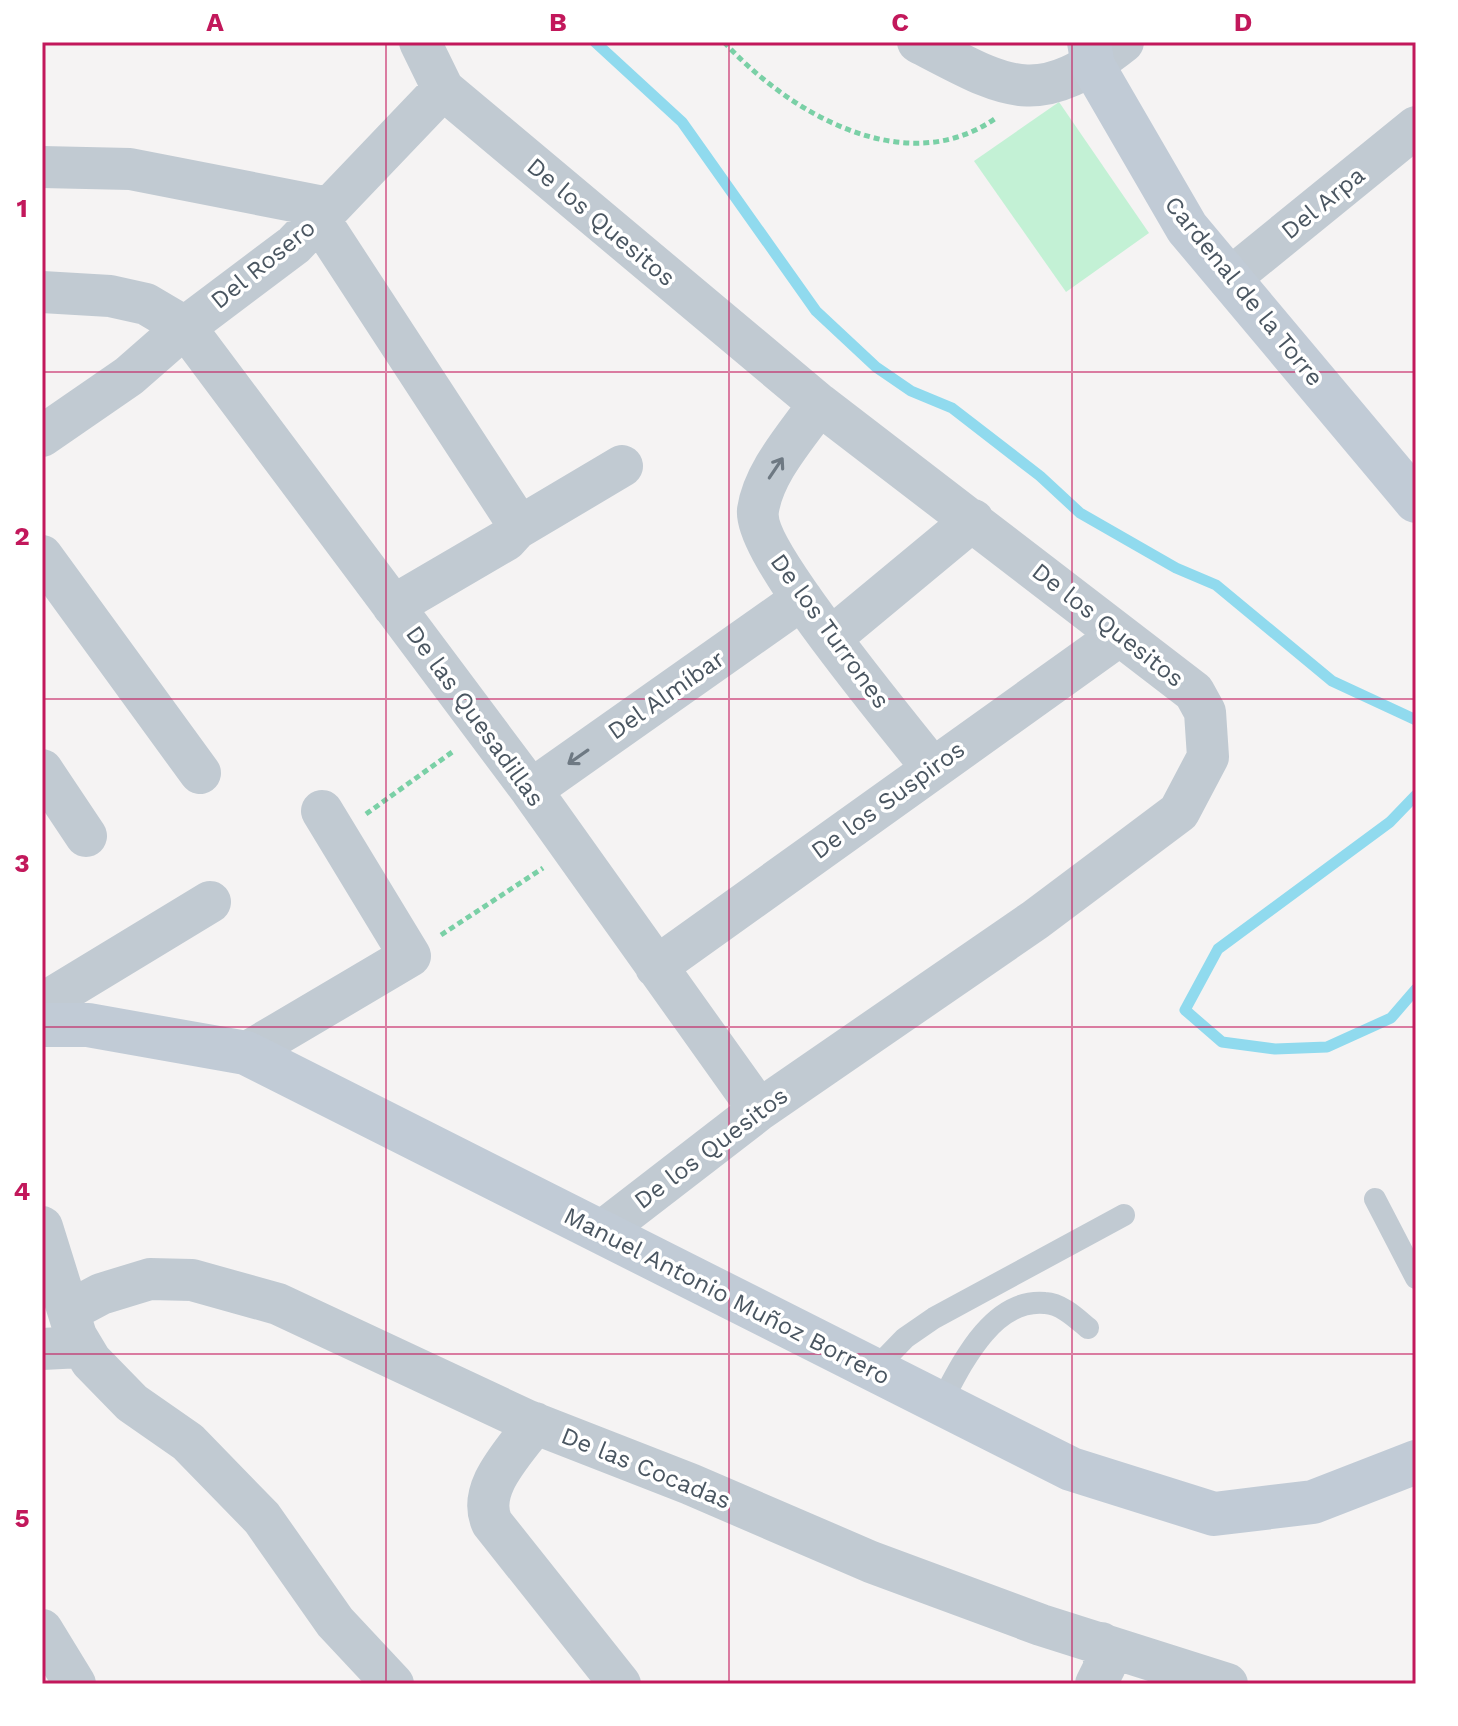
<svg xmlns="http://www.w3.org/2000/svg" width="1458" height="1726" font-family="'Work Sans',sans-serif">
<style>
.green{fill:#c3f1d5}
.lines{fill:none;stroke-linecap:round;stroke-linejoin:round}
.stream{stroke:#90daee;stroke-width:11}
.path{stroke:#7ad0a6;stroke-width:5;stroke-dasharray:6 4;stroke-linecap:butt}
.lane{stroke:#c1cad2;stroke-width:22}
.street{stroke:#c1cad2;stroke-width:42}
.secondary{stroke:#c1cbd6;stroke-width:44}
.oneway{stroke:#6e7983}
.grid{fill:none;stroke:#c2185b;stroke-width:2;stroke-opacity:0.55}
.labels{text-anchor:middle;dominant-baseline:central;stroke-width:7;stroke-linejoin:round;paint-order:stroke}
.street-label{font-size:24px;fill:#4a5661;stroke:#fff}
.neatline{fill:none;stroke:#c2185b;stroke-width:3}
.grid-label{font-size:26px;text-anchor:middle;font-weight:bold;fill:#c2185b}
</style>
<rect width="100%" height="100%" fill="#f5f3f3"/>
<path class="green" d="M1059 102 1149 233 1066 292 974 161Z"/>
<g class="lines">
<path class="stream" d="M595 42 682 122 816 311 876 367 911 391 952 408 1040 476 1080 513 1176 568 1216 585 1332 681 1416 720
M1416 795 1390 822 1218 949 1185 1010 1222 1042 1275 1049 1327 1047 1391 1018 1416 989"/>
<path class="path" d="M724 42C788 112 905 182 996 118
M366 814 455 750
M441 935 543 868"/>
<path class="lane" d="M1375 1199 1416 1278
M874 1370 905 1338 934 1318 1124 1215
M941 1403C961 1365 992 1298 1045 1303 1062 1304 1076 1318 1088 1328"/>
<path class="street" d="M420 42 443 89 819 404 1194 692 1205 712 1208 757 1179 812 1035 920 759 1110 601 1232
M918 42C1007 88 1036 111 1123 42
M42 167 130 169 329 208
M319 219 516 521V529L506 540 393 606
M1229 279 1416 127
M42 292 110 296 146 304 185 327 531 790 759 1110
M819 404C797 436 764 471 758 510 752 552 900 726 932 768
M42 436 129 376 185 327 294 245 443 89
M516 529 622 466
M42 556 200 773
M832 637 973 520
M42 770 86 836
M531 790 802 599
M656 967 1120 635
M42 1004 210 902
M246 1053 410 956 322 811
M42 1227 76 1336 91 1361 132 1403 188 1442 262 1518 335 1622 393 1684
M71 1310 101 1294 150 1279 192 1280 278 1304 526 1420 690 1484 871 1562 1041 1625 1227 1684
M42 1349 81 1347
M535 1423C515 1452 476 1488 492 1523L620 1684
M42 1630 75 1684
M1096 1684 1105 1666 1101 1643"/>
<path class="secondary" d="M1089 42 1093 66 1187 228 1416 501
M42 1025H88L246 1053 1071 1469 1214 1514 1313 1502 1416 1462"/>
</g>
<defs><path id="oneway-shaft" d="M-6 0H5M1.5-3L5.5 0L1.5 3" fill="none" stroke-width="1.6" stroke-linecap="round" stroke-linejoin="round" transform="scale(2)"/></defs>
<g class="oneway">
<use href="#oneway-shaft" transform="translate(776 468) rotate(-56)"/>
<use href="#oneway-shaft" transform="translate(578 757) rotate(145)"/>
</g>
<path class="grid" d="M386 42V1684M729 42V1684M1072 42V1684M42 372H1416M42 699H1416M42 1027H1416M42 1354H1416"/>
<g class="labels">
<g class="street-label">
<text transform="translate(1323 203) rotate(-39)">Del Arpa</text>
<text transform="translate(601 222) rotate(40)">De los Quesitos</text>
<text transform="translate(263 264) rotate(-39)">Del Rosero</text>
<text transform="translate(1244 291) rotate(51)">Cardenal de la Torre</text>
<text transform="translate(1108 625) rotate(38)">De los Quesitos</text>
<text transform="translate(830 631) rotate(54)">De los Turrones</text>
<text transform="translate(666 695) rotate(-35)">Del Almíbar</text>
<text transform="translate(475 716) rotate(54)">De las Quesadillas</text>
<text transform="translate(888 800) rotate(-36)">De los Suspiros</text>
<text transform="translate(711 1148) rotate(-37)">De los Quesitos</text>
<text transform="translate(727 1296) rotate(27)">Manuel Antonio Muñoz Borrero</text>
<text transform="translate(646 1468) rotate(22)">De las Cocadas</text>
</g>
</g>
<rect width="1458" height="1726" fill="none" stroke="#ffffff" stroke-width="88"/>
<rect x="44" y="44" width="1370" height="1638" class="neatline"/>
<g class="grid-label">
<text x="215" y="31">A</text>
<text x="558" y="31">B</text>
<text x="900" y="31">C</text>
<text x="1243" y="31">D</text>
<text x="22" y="217">1</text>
<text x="22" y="545">2</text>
<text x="22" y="872">3</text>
<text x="22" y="1200">4</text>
<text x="22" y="1527">5</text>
</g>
</svg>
